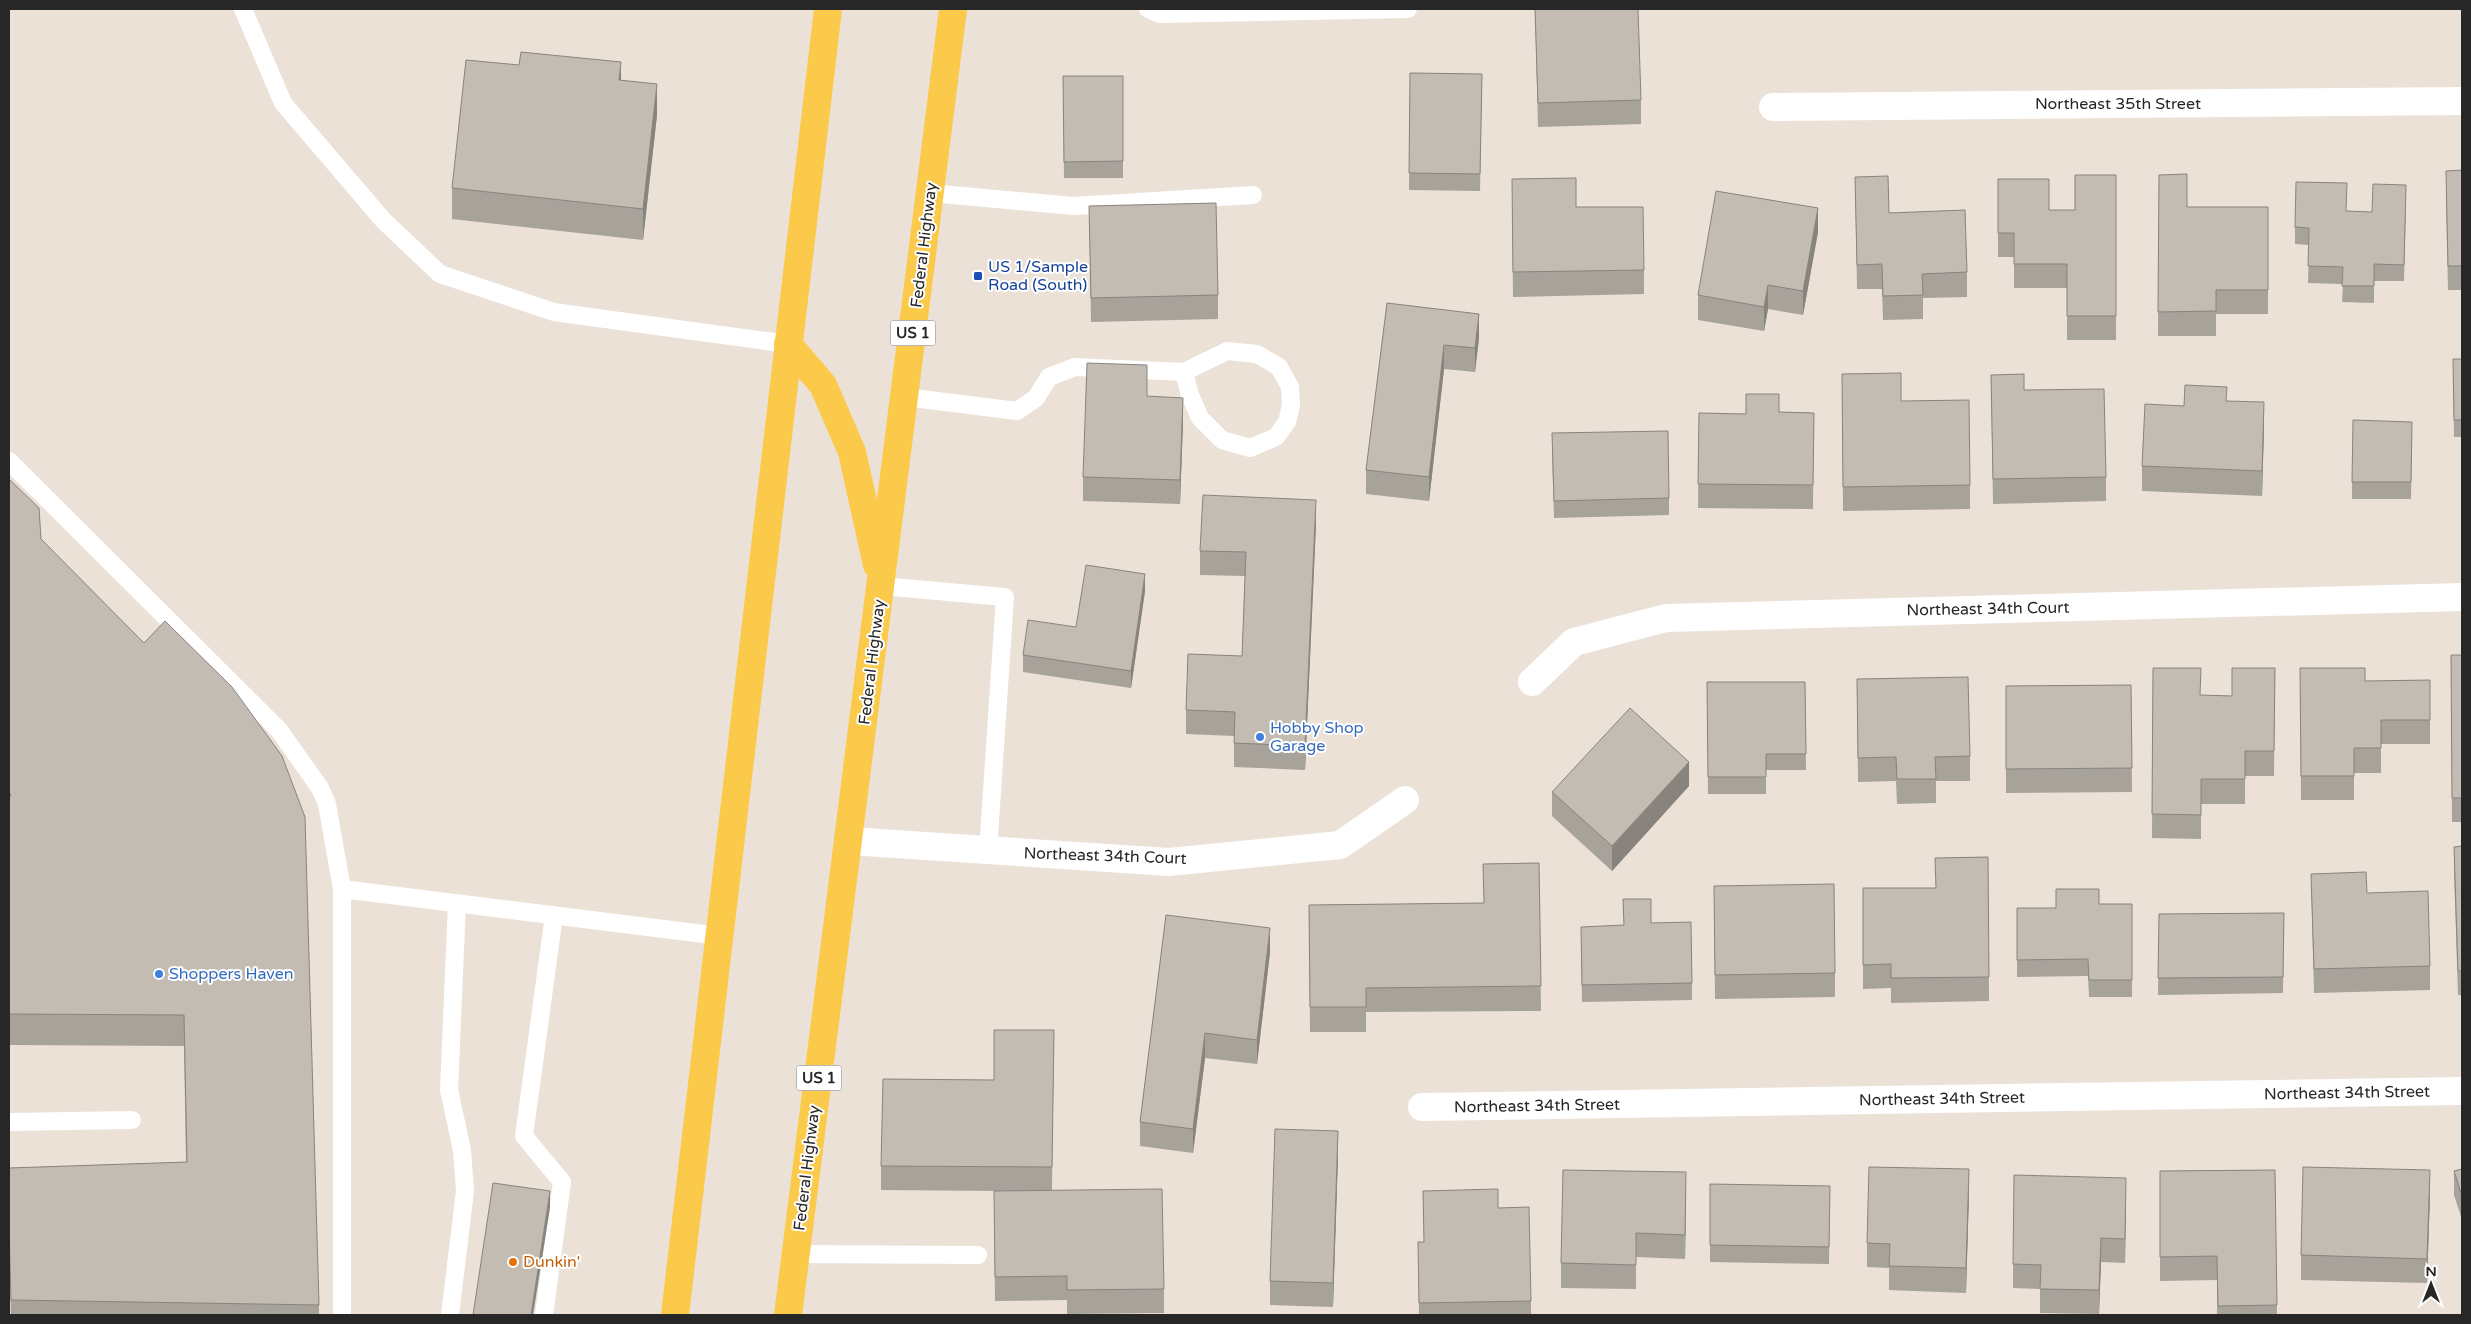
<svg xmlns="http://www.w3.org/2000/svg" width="2471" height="1324" font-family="'Varela Round',sans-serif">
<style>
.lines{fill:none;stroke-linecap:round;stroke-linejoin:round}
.lane{stroke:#fff;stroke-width:18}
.street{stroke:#fff;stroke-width:28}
.primary{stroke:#fcca4b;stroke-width:28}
.wall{fill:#a7a29a}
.shaded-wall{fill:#88847d}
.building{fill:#c2bcb3;stroke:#88847d}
.transit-dot{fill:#1a4fb4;stroke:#fff;stroke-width:2}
.shop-dot{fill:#3f7fe0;stroke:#fff;stroke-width:2}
.food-dot{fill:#e8710a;stroke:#fff;stroke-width:2}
.labels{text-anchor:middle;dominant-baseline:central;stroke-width:4;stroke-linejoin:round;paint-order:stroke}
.shield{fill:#fff;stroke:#686868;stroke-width:1}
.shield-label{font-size:15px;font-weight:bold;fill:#272727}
.street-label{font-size:16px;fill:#272727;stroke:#fff}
.transit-label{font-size:16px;fill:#164399;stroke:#fff;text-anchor:start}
.shop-label{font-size:16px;fill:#366cbe;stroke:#fff;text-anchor:start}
.food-label{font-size:16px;fill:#c56008;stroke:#fff;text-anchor:start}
</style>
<rect width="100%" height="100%" fill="#ebe1d7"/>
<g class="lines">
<path class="lane" d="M243 9 283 103 383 220 440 274 554 312 788 344
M1148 9 1160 14 1408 9
M930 193 1073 206 1253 195
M905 397 1017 411 1036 398 1049 377 1075 367 1184 372 1227 351 1257 354 1279 367 1290 387 1291 405 1287 422 1276 437 1250 448 1222 440 1200 418 1190 395 1184 372
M9 461 279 730 320 788 327 804 342 889V1315
M881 586 1005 597 988 851
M342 889 720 936
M9 1122 132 1120
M796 1254 978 1255
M450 1315 465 1191 462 1150 449 1090 457 903
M544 1315 562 1182 524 1136 554 915"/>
<path class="street" d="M1773 107 2462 101
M1532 682 1574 642 1666 618 2462 597
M849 841 1169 862 1340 845 1405 800
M1422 1107 2462 1091"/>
<path class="primary" d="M788 344 823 385 852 452 877 565
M675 1315 828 9
M788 1315 953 9"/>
</g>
<path class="wall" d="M1535 9 1641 100V124L1538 127Z
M1410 73 1482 74 1480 191 1409 190Z
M1063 76H1123V178H1064Z
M621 80 657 115 643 240 452 219V188Z
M2462 170V290H2448L2446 195Z
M2116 175V340H2067V288H2014V257H1998V179L2049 210H2075Z
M2159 175 2187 207H2268V314H2216V336H2158Z
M1855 177 1889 213 1967 272V297L1923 298V319L1883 320 1882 289H1857Z
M2406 201 2404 281H2374V303L2342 302 2343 284 2308 283 2309 245 2295 244V227L2347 211 2372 212Z
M1512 203 1576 207 1644 270V294L1513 297Z
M1089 206 1218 295V319L1091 322Z
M1818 232 1803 315 1768 309 1764 331 1698 320V295Z
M1387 303 1479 338 1475 372 1444 369 1429 501 1366 494V470Z
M2462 359V437H2454L2453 376Z
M1842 374 1901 401 1970 485V509L1843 511Z
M1991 375 2024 390 2106 477V501L1993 504Z
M1147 396 1183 422 1180 504 1083 501V477Z
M2227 401 2264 426 2262 496 2142 491V466L2184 406Z
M1779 412 1814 413 1813 509 1698 508 1699 413 1746 414Z
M2412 439 2411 499H2352V482Z
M1552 450 1669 498V515L1554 518Z
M9 479 41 539 319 1305V1315H11L9 1256V1168L186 1162 184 1046 9 1045Z
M1316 524 1305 770 1234 767V736L1186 734V710L1242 656 1245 576 1200 575V551Z
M1145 591 1131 688 1023 672V655Z
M2451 655H2462V822H2452Z
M2153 668 2201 695 2232 696 2275 668 2274 776H2245V804H2201V839L2152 838Z
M2300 668 2365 681 2430 680V744H2381V773H2354V800H2301Z
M1857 679 1970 756V781H1936V803L1897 804 1896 781 1858 782Z
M1707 682H1805L1806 770H1766V794H1708Z
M2131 685 2132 792 2006 793V686Z
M1689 786 1612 871 1552 816V792Z
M2462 846V995H2458L2454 871V847Z
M1988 857 1989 1001 1891 1003V988L1863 989V888H1936L1935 858Z
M1539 863 1541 1011 1366 1012V1032H1310L1309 905 1484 903 1483 864Z
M2311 874 2367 893 2430 966V990L2314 993Z
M1623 899 1651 923 1692 983V1000L1582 1002 1581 944 1624 925Z
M2099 904H2132V997H2089L2088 976 2017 977V908H2056Z
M1714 910 1835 973V997L1715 999Z
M2284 913 2283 993 2158 995 2159 914Z
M1166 915 1270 952 1257 1064 1205 1058 1193 1153 1140 1146V1122Z
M1054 1030 1052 1190 1164 1289V1313L1067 1314V1300L995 1301 994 1215 998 1191 881 1190V1166L994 1080Z
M1338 1156 1333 1307 1270 1305V1281Z
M2462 1169V1220L2454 1195V1171Z
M2275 1170 2277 1315H2217V1280L2160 1281V1171Z
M1710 1184 1830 1186 1829 1264 1710 1262Z
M1423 1191 1498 1208 1531 1301V1315H1419L1418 1242H1424Z
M1969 1193 1966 1293 1889 1290V1268L1867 1267V1243Z
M2430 1195 2427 1283 2301 1280V1255Z
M1686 1196 1685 1259 1636 1257V1289L1561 1288V1263Z
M2126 1202 2125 1263 2101 1262 2099 1314 2040 1313V1289L2013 1288V1264Z"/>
<path class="shaded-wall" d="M621 62V93L619 80Z
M657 84V115L643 240V209Z
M1818 208V232L1803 315V291Z
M1768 285V309L1764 331V307Z
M1479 314V338L1475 372V348Z
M1444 345V369L1429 501V477Z
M1183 398V422L1180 504V480Z
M2264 402V426L2262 496V471Z
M1316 500V524L1305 770V746Z
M1145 574V591L1131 688V671Z
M1689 762V786L1612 871V846Z
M1270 928V952L1257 1064V1040Z
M1205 1033V1058L1193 1153V1129Z
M1338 1131V1156L1333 1307V1283Z
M1969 1169V1193L1966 1293V1268Z
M2430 1170V1195L2427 1283V1259Z
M1686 1172V1196L1685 1259V1235Z
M2126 1178V1202L2125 1263V1239Z
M550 1191V1208L533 1315H531Z
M2101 1238V1262L2099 1314V1290Z"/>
<path class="building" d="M1535 9H1638L1641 100 1538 103Z
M521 52 621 62 619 80 657 84 643 209 452 188 466 60 519 65Z
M1410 73 1482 74 1480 174 1409 173Z
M1063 76H1123V161L1064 162Z
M2462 170V266H2448L2446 171Z
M2187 174V207H2268V290H2216V311L2158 312 2159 175Z
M2075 175H2116V316H2067V264H2014V233H1998V179H2049V210H2075Z
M1888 176 1889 213 1965 210 1967 272 1922 274 1923 295 1883 296 1882 264 1857 265 1855 177Z
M1576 178V207H1643L1644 270 1513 272 1512 179Z
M2296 182 2347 183 2346 211 2372 212 2373 184 2406 185 2404 265 2374 264V286H2342L2343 267 2308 266 2309 228 2295 227Z
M1716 191 1818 208 1803 291 1768 285 1764 307 1698 295Z
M1216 203 1218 295 1091 298 1089 206Z
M1387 303 1479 314 1475 348 1444 345 1429 477 1366 470Z
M2453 359H2462V420H2454Z
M1087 363 1147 365V396L1183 398 1180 480 1083 477Z
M1901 373V401L1969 400 1970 485 1843 487 1842 374Z
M2024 374V390L2104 389 2106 477 1993 479 1991 375Z
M2185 385 2227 387 2226 401 2264 402 2262 471 2142 466 2145 404 2184 406Z
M1746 394H1779V412L1814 413 1813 485 1698 484 1699 413 1746 414Z
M2353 420 2412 422 2411 482H2352Z
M1668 431 1669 498 1554 501 1552 433Z
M9 479 39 508 41 539 144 643 165 621 232 687 282 756 305 817 319 1305 11 1300 9 1226V1168L187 1162 184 1015 9 1014V798L11 795 9 793Z
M1203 495 1316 500 1305 746 1234 743 1235 712 1186 710 1188 654 1242 656 1246 552 1200 551Z
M1086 565 1145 574 1131 671 1023 655 1028 620 1076 627Z
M2451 655H2462V798H2452Z
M2153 668H2201L2200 695 2232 696V668H2275L2274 751H2245V779H2201V815L2152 814Z
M2300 668H2365V681L2430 680V720H2381V748H2354V776H2301Z
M1968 677 1970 756 1935 757 1936 779H1897L1896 757 1858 758 1857 679Z
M1707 682H1805L1806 754H1766V777H1708Z
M2131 685 2132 768 2006 769V686Z
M1630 708 1689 762 1612 846 1552 792Z
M2462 846V971H2458L2454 847Z
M1988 857 1989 977 1891 978V964L1863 965V888H1936L1935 858Z
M1539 863 1541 986 1366 988V1007H1310L1309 905 1484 903 1483 864Z
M2366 872 2367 893 2428 891 2430 966 2314 969 2311 874Z
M1834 884 1835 973 1715 975 1714 886Z
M2056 889H2099V904H2132V980H2089L2088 959 2017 960V908H2056Z
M1623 899H1651V923L1691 922 1692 983 1582 985 1581 927 1624 925Z
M2284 913 2283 977 2158 978 2159 914Z
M1166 915 1270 928 1257 1040 1205 1033 1193 1129 1140 1122Z
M994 1030H1054L1052 1167 881 1166 883 1079 994 1080Z
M1275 1129 1338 1131 1333 1283 1270 1281Z
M1869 1167 1969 1169 1966 1268 1889 1266 1890 1244 1867 1243Z
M2303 1167 2430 1170 2427 1259 2301 1255Z
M2462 1169V1196L2454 1171Z
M1563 1170 1686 1172 1685 1235 1636 1233V1265L1561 1263Z
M2275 1170 2277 1305 2218 1306 2217 1256 2160 1257V1171Z
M2014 1175 2126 1178 2125 1239 2101 1238 2099 1290 2040 1289 2041 1265 2013 1264Z
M493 1183 550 1191 531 1315H473Z
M1710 1184 1830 1186 1829 1247 1710 1245Z
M1162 1189 1164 1289 1067 1290V1276L995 1277 994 1191Z
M1498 1189V1208L1529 1207 1531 1301 1419 1303 1418 1242H1424L1423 1191Z"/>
<rect class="transit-dot" x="973" y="271" width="10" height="10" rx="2.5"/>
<g class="shop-dot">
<circle cx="1260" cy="737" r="5"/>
<circle cx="159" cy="974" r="5"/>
</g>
<circle class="food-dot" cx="513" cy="1262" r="5"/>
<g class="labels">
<g class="shield">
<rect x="890.5" y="320.5" width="45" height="25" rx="4"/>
<rect x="796.5" y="1065.5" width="45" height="25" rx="4"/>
</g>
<g class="shield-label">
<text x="913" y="333">US 1</text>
<text x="819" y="1078">US 1</text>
</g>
<g class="street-label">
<text x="2118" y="104">Northeast 35th Street</text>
<text transform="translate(924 245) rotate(-83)">Federal Highway</text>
<text transform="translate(1988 609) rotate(-1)">Northeast 34th Court</text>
<text transform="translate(872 662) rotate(-83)">Federal Highway</text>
<text transform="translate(1105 856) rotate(2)">Northeast 34th Court</text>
<text transform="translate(2347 1093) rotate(-1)">Northeast 34th Street</text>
<text transform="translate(1942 1099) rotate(-1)">Northeast 34th Street</text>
<text transform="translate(1537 1106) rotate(-1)">Northeast 34th Street</text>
<text transform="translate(807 1168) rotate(-83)">Federal Highway</text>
</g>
<g class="transit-label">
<text x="988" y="267">US 1/Sample<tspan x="988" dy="18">Road (South)</tspan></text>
</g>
<g class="shop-label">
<text x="1270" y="728">Hobby Shop<tspan x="1270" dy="18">Garage</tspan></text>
<text x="169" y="974">Shoppers Haven</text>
</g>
<g class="food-label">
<text x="523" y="1262">Dunkin'</text>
</g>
</g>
<rect width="2471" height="1324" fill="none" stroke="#272727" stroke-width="20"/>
<g transform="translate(2431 1284)" stroke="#ffffff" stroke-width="4" paint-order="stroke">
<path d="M0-4L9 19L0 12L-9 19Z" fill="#272727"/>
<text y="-8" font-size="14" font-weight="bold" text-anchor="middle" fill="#272727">N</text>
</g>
</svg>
